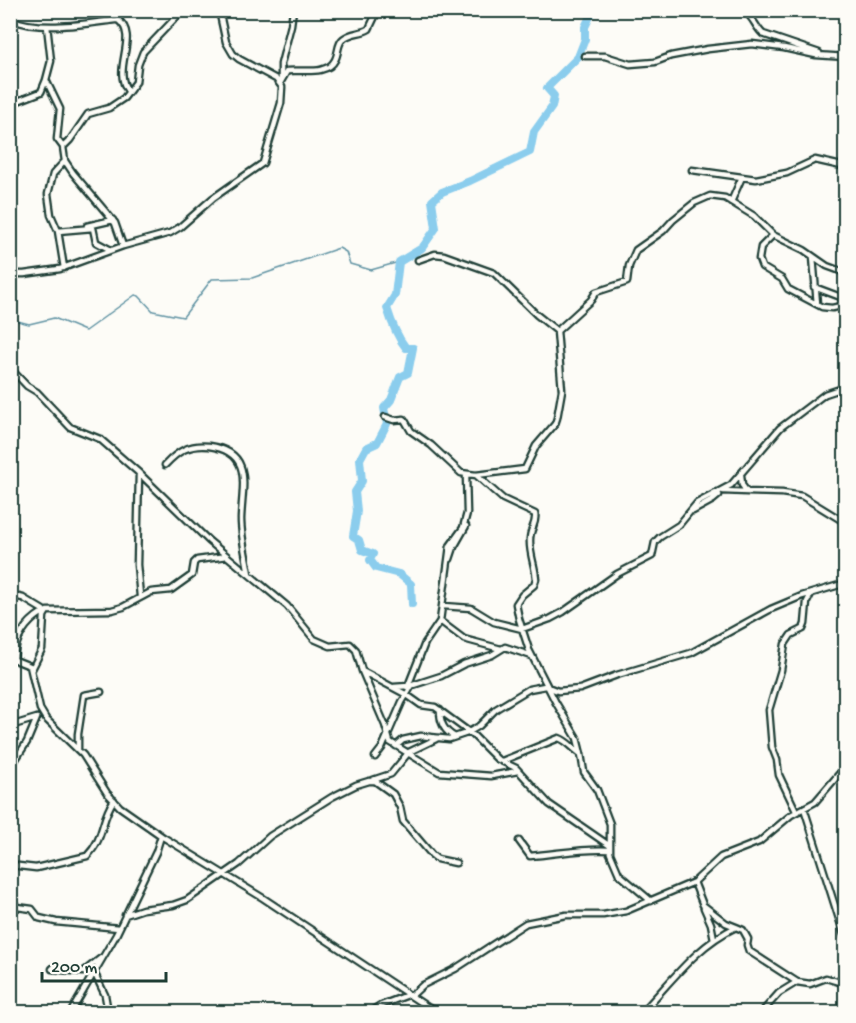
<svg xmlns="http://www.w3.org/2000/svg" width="856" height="1023" font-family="'Gochi Hand',sans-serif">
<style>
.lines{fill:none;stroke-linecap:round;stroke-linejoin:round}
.stream{stroke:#6093a3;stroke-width:1.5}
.river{stroke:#8bcded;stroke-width:8}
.minor-casing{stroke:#1f3d34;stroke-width:9}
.minor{stroke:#fdfcf7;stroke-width:4.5}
</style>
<rect width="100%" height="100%" fill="#fdfcf7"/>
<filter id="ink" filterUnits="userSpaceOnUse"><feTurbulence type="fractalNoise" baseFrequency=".0167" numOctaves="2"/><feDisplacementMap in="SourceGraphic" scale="12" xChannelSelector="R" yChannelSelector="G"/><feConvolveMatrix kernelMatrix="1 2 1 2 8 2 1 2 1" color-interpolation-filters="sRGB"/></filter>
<g filter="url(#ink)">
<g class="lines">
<path class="stream" d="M10 319 29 324 54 318 85 331 135 295 139 296 153 311 183 317 212 279 252 278 339 248 346 252 350 264 371 270 399 262"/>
<path class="river" d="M412 604 411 584 399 574 376 568 370 560 373 554 362 550 359 540 353 536 357 511 355 492 362 481 360 459 366 448 377 443 387 424 384 408 391 400 400 377 408 373 413 348H406C398 338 391 321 387 308L395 295 399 262 422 248 436 228 432 201 442 192 470 181 530 152 534 132 552 107 554 96 547 88 578 57 585 39V27L593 10"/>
<defs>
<path id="minor" d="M743 10C753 16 755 27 763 34L819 53
M10 19C39 32 84 24 115 20H118L123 10
M118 20C140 36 111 69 128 91
M47 26 51 61 46 80 60 109 57 139 63 147
M585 56H605L630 64 655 62 671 56 708 49 752 44 784 48 816 55 846 57
M281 79V64L291 25 293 10
M280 83 287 71C301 69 327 76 335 60 339 53 337 44 343 39 351 32 361 34 369 29L378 10
M10 104 41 92 46 80
M65 161 73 173 115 223 123 246
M692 170 756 179 787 173 815 160 846 167
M731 202 742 177
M87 226 113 220
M58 231 93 228 96 242 111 250
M773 235 761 247 759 259 762 267 782 279 788 289 822 307 832 308 846 305
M813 257 817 304
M64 268 58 231 51 215 48 194 53 174 65 161 63 147 70 140 88 114 109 108 124 98 136 82 138 65 143 52 183 10
M10 274H24L60 269 123 246 170 233 180 227 213 198 263 163 281 103 282 87 276 79 239 59 233 54 226 42 219 10
M814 287 846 299
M557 331 591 300 596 292 627 282 629 266 636 250 663 231 673 220 694 203 710 196 725 198 754 216 773 235 804 250 827 266 846 273
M10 368 27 386 37 392 70 427 100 439 139 473 209 541 287 606 314 639 330 646 350 644 356 650 362 671 407 695 421 705 435 707 469 732 479 726 496 709 529 689 545 686 558 691 580 689 617 675 691 653 771 609 802 596 846 583
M385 417 394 420 404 419 411 431 431 445 461 473 476 475 525 469 536 446 555 424 557 418 562 390 557 331 537 315 494 273 444 255 435 254 418 260
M165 465C178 451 189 444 209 446 254 452 242 486 241 519 241 537 246 556 249 574
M139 473 137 565 140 596
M476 475 503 499 535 514C537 523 530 529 530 539 529 553 535 565 536 579L534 585 522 595 516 604 519 619 529 650 556 703 577 738 581 754
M741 475 742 485 747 492 782 493 802 496 846 523
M723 491 747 492
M693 511 713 500 719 495
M450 559 454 547 466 526
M10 595 23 598 43 610V613
M443 606 471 608 494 622 522 629 550 619 563 612 617 574 652 556 655 542 660 537 679 525 697 503 731 485 780 428 825 394 846 387
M440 621 464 639 501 649
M10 658 30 666 40 709 46 719 83 755 107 793 120 807 163 837 263 898 435 1012
M14 659C15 639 25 623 43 612
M32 669 42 649 44 616 47 611 112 610 123 607 151 592 171 590 192 575 194 563 197 560 227 556
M362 671 385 725 390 742 439 772 491 776 518 771
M394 687 408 686 425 643 440 621 450 546 463 528 467 513 466 475
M407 687 441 676 464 664 492 655 505 647 532 656
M440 710C440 723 444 731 455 737
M10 726 37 718
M396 746 403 740 421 736 449 739 470 732 497 759 516 768 549 804 610 846
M78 750V734L84 695 101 692
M375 757 382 748 402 702 411 687
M502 761 559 738C568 741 573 749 581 754L584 772 597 790 610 824V853L619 874 651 901
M10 768 27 742 37 718
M373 780 391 774 409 752 436 739
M804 808 846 941
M796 811 779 775 777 760 772 747 769 710 781 670 785 644 791 635 803 629 805 624 807 602 811 594
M519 841 530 856C557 854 583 848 609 850
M10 865 36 868 87 856C105 838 100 820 114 800
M694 882 703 905 726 923 736 927
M10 906 32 909 39 918 56 922 119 928
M704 908 711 924 714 939
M125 915 143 909 173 905 187 900 239 864 270 836 332 797 356 785 369 781H375L393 794 400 807 403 821 432 855 437 859 456 863
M55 966 52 969 83 972 101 958
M94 972 105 995 108 1012
M411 996 423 985 455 969 526 923 566 915H603L626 911 694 882 721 857 759 842 791 815 815 802 846 766
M71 1012 116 935 156 852 161 836
M370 1012 379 1006 408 995
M642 1012C672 981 696 946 736 927L743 930 748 939 747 945 749 951 797 982 810 984 826 978 846 984
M762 1012 779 993 797 982"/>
</defs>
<use href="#minor" class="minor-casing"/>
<use href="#minor" class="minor"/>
</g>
</g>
<rect width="856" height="1023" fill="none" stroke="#fdfcf7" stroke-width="36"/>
<rect x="18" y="18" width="820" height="987" fill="none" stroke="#1f3d34" stroke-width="2" filter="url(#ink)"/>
<path d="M42 972v9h124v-9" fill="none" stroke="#1f3d34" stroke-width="3"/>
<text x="51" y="972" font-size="18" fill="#1f3d34" stroke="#fdfcf7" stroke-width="4.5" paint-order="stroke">200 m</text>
</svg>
